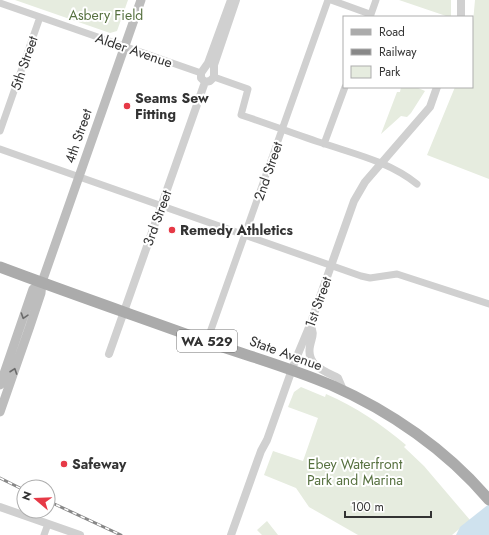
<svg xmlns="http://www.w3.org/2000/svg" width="489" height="535" font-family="Jost,sans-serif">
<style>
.green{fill:#e6ecdf}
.water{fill:#cfe2ee}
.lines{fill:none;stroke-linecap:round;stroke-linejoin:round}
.minor{stroke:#d0d0d0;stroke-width:7}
.tertiary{stroke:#d0d0d0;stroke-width:8}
.secondary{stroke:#bdbdbd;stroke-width:9}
.primary{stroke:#ababab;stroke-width:11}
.rail-casing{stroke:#888;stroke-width:3}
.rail{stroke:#fff;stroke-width:1.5;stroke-dasharray:4.5;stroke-linecap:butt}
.oneway{stroke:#6a6a6a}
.poi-dot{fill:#e63946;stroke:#fff;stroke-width:1.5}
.labels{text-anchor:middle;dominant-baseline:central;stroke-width:4;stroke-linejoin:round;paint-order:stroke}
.shield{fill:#fff;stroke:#707070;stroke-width:1}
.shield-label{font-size:13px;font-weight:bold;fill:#333}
.park-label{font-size:14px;fill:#56703f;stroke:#fff}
.street-label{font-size:14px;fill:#333;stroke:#fff}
.poi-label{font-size:14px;font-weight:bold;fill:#333;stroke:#fff;text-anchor:start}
</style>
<rect width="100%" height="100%" fill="#fff"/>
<path class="green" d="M15 0H128L117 31 110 33Z
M399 0H451V17H449Z
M475 0H489V179L427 155 455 87H472V33Z
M401 87H416L425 91 411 113 407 117 401 116 381 134 397 92H400Z
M301 387 325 397 326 394C356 407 381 424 406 445L404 447 424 466 470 520 452 535H358L309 507 296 488 264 475 273 451 303 461 318 418 288 407 294 392Z
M267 521 278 535H262L257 530Z"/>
<path class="water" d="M489 504V535H456L460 527Z"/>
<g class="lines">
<path class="minor" d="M331 0 367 13 371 17
M0 3 201 73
M370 17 376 0
M214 77 248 89 241 115C269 124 297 135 325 144 358 155 389 162 417 184
M0 131 40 17
M324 144 345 87
M0 149 361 276 370 278 397 274 489 304
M207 341 328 0
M44 535 48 524"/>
<path class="tertiary" d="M461 17V0
M205 82 210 81 214 77V65L236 0
M205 82 201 78V73L208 63 231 0
M310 325C315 334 312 336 310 346 306 365 324 371 338 378L344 392
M109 354 205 82
M0 507 80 535
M231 535 261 451 267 440 295 361 310 325 354 201 365 182 430 107 437 87"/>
<path class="secondary" d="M0 385 33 289 42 282
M0 412 30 326 41 293 42 282 141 0"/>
<path class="primary" d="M0 267C69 293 139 317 208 342 249 356 291 368 331 385 390 411 447 450 489 500"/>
<defs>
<path id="rail" d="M0 478 24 490
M48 501 121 535"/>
</defs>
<use href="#rail" class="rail-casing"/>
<use href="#rail" class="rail"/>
</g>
<defs><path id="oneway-chevron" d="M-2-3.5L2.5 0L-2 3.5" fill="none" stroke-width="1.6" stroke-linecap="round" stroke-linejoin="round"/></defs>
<g class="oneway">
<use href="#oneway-chevron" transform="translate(24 316) rotate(108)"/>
<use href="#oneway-chevron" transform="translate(14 371) rotate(-71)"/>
</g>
<g class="poi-dot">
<circle cx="127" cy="106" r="4"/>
<circle cx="172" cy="230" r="4"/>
<circle cx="64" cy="464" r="4"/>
</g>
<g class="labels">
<rect class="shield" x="177" y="330" width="60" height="22" rx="3"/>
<g class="shield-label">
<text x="207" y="341">WA 529</text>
</g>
<g class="park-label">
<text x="106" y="15">Asbery Field</text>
<text x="355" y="464">Ebey Waterfront<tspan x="355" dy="16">Park and Marina</tspan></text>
</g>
<g class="street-label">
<text transform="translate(134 50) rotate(19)">Alder Avenue</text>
<text transform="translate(24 63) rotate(-71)">5th Street</text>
<text transform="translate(78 136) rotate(-71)">4th Street</text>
<text transform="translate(268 171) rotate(-71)">2nd Street</text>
<text transform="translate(157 218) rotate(-70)">3rd Street</text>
<text transform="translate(318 302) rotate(-70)">1st Street</text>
<text transform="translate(286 353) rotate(20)">State Avenue</text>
</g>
<g class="poi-label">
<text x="135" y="98">Seams Sew<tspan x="135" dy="16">Fitting</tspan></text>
<text x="180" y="230">Remedy Athletics</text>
<text x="72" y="464">Safeway</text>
</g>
</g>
<rect x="343" y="16" width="130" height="72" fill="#ffffff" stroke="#adadad"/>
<rect x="351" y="29" width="20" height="6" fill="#ababab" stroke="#adadad"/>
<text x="379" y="36" font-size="12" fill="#333333">Road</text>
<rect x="351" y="49" width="20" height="6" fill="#888888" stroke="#adadad"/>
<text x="379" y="56" font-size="12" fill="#333333">Railway</text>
<rect x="351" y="66" width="20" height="12" fill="#e6ecdf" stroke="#adadad"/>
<text x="379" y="76" font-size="12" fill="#333333">Park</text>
<g transform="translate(36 499) rotate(289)"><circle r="19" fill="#ffffff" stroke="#adadad"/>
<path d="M0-3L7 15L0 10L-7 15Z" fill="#e63946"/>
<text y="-6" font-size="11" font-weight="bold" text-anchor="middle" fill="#333333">N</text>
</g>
<path d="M345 511v6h86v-6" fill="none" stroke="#333333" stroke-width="2"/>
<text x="351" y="511" font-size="12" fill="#333333" stroke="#ffffff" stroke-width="3" paint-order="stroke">100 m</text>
</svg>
